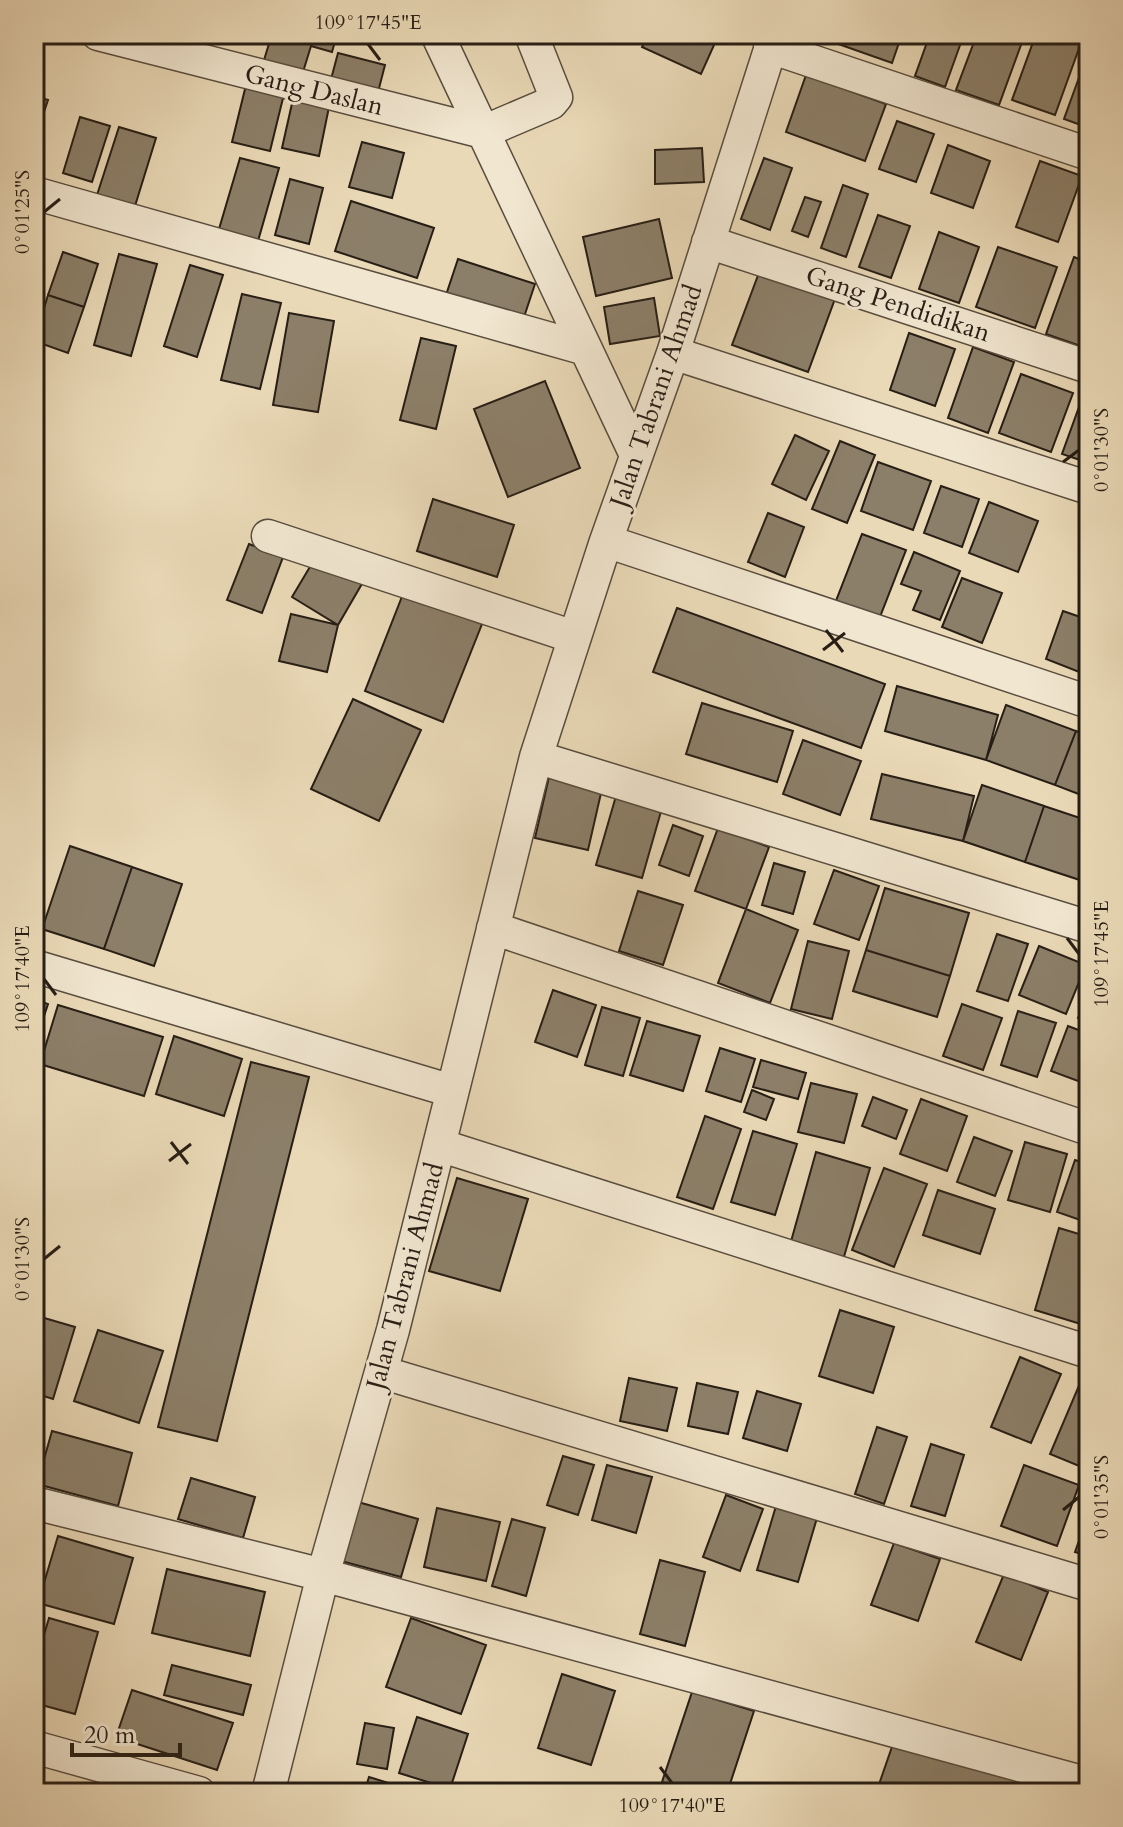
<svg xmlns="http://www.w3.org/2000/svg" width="1123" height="1827" font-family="Cardo,serif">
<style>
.building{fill:#8c7f69;stroke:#271e15;stroke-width:2}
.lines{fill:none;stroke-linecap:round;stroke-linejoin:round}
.minor-casing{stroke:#584d3e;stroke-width:35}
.minor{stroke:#f1e6d0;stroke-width:32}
.ticks{fill:none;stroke:#271e15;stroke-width:3}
.labels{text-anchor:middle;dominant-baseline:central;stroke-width:6;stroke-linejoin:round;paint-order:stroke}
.street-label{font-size:26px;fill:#271e15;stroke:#f1e6d0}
.neatline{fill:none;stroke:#271e15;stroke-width:3}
.ticks-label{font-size:20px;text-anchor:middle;fill:#271e15}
</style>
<rect width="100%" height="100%" fill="#ead9b7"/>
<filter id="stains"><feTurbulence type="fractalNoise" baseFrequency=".0025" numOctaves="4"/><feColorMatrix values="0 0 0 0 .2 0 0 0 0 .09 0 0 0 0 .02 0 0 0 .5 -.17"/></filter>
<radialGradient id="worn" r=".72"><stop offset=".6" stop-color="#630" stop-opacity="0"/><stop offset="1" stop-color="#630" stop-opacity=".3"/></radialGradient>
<path class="building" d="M224 34H254L252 41Z
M272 34H337L332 52 311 46 303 72 264 60Z
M648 34H719L701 74 642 47Z
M810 34H902L892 63Z
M930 34H964L945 87 915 76Z
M977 34H1025L999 105 956 90Z
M1036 34H1066L1082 40 1055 115 1012 100Z
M1089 50V128L1064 119Z
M338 53 385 65 377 96 330 83Z
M806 75 886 104 865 161 786 132Z
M246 85 284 94 270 151 232 142Z
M34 96 48 100 34 142Z
M293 99 329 107 319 156 282 148Z
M80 117 110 126 92 182 63 173Z
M897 121 934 134 916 182 879 169Z
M119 127 156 138 135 206 97 195Z
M362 142 404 153 392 198 349 187Z
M948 145 990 161 973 208 931 193Z
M702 148 704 182 655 184V150Z
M240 158 279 168 258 241 219 229Z
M764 158 792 168 770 230 741 219Z
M1040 161 1082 176 1058 242 1016 227Z
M290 179 323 188 309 244 275 235Z
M843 185 868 194 846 257 821 248Z
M805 197 821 202 808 237 792 231Z
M351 201 434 228 417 278 335 251Z
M878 215 910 226 891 278 859 267Z
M659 219 672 278 596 296 583 237Z
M1089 220V245L1081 242Z
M939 232 979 247 959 303 919 289Z
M998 247 1057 267 1035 328 976 307Z
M63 252 98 264 84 307 48 295Z
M119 254 157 264 131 356 94 345Z
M1074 257 1089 263V349L1046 334Z
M458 259 535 284 521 326 444 301Z
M190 265 223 275 197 357 164 346Z
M760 270 836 296 808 372 732 345Z
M242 294 281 303 260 389 221 380Z
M48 295 84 307 68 353 34 341Z
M654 298 660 336 610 344 604 307Z
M289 313 334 321 318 412 273 405Z
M909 333 955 349 935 406 890 390Z
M421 338 456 346 436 429 400 420Z
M973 347 1014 362 988 433 948 418Z
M1021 374 1073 393 1051 452 999 433Z
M545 381 580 468 508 497 474 409Z
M1087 385 1089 386V463L1062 454Z
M795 435 829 451 806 500 772 484Z
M840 441 875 455 847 523 812 509Z
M878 462 931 481 913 530 861 511Z
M941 486 979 499 962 547 924 533Z
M433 499 514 525 497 577 417 551Z
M989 502 1038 521 1018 572 969 553Z
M768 513 804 527 785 577 748 562Z
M862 534 906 550 878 622 834 606Z
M249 544 283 557 262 613 227 600Z
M914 552 960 571 940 620 913 610 921 591 901 584Z
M317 555 363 582 338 625 292 597Z
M962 578 1002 593 982 643 942 627Z
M403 594 482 624 443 722 365 691Z
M677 608 885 684 861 748 653 672Z
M1063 611 1089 620 1087 675 1046 659Z
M291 614 338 625 327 672 279 661Z
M897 686 998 715 986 760 885 731Z
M353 699 421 730 379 821 311 789Z
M702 703 793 731 777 782 686 754Z
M1006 705 1076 731 1055 785 986 760Z
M1076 731 1089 736V798L1055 785Z
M803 740 861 761 840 815 783 794Z
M551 768 604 780 588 850 535 838Z
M882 774 974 796 963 841 871 819Z
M982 785 1044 806 1025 862 963 841Z
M616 796 662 808 642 878 596 865Z
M1044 806 1089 821V883L1025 862Z
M673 825 703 836 689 876 659 865Z
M718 828 769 847 746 909 695 891Z
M70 846 132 867 104 949 42 929Z
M774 863 805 872 793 914 762 905Z
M132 867 182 884 154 966 104 949Z
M834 870 879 886 859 940 814 924Z
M885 888 969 913 950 976 866 950Z
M638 891 683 905 663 965 619 951Z
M746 909 798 930 770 1003 718 983Z
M997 934 1028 944 1008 1001 977 991Z
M808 941 849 951 832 1019 791 1009Z
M1039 946 1086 965 1066 1014 1019 995Z
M866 950 950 976 937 1017 853 991Z
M553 990 596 1005 577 1057 535 1042Z
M1089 991V1023L1078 1018Z
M34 999 48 1004 34 1046Z
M962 1004 1002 1018 983 1070 943 1056Z
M58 1005 163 1037 144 1096 40 1064Z
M602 1007 640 1018 623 1076 585 1065Z
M1018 1011 1056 1023 1037 1077 1001 1065Z
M647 1021 700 1036 683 1091 630 1075Z
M1068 1026 1089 1034V1085L1051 1071Z
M174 1036 242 1059 224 1116 156 1094Z
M720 1048 755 1059 741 1102 706 1091Z
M761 1060 806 1073 798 1099 753 1087Z
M251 1062 309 1077 217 1441 158 1427Z
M811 1083 857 1094 844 1143 798 1132Z
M752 1090 774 1099 766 1120 744 1112Z
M873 1097 907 1110 896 1139 862 1126Z
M921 1099 967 1116 947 1171 900 1154Z
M705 1116 741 1129 713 1209 677 1197Z
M753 1131 797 1144 775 1215 731 1202Z
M974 1137 1012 1151 995 1196 957 1182Z
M1025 1142 1067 1154 1050 1212 1008 1200Z
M816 1152 870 1168 843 1260 790 1245Z
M1075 1160 1089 1165V1223L1057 1212Z
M884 1168 927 1184 894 1267 852 1250Z
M457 1178 528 1199 500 1291 429 1271Z
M938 1190 995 1209 980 1254 923 1235Z
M1059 1228 1089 1237V1308L1084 1325 1035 1310Z
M840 1310 894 1327 873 1393 819 1376Z
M34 1315 75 1327 53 1399 34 1393Z
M98 1330 163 1351 139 1423 74 1401Z
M1020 1357 1061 1374 1031 1443 991 1427Z
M1083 1376 1089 1379V1470L1050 1454Z
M629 1378 677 1388 667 1431 620 1421Z
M697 1383 738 1392 728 1434 688 1426Z
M757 1391 801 1404 787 1451 743 1438Z
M877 1427 907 1437 884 1504 855 1494Z
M34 1428 42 1430 34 1457Z
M52 1431 132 1453 118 1506 37 1484Z
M931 1444 964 1455 945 1516 911 1506Z
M563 1456 594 1465 578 1515 547 1505Z
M607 1465 652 1477 636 1533 592 1520Z
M1024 1465 1079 1485 1057 1546 1001 1526Z
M191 1478 255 1497 243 1538 178 1519Z
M726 1495 763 1509 740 1571 703 1557Z
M358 1502 418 1519 401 1577 341 1561Z
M776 1506 817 1518 798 1582 757 1570Z
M437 1508 500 1522 486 1581 424 1567Z
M1089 1512V1556L1075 1552Z
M512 1519 545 1528 526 1596 492 1586Z
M58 1536 133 1558 114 1624 38 1603Z
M894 1543 940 1559 918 1621 871 1605Z
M660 1560 705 1572 685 1646 640 1634Z
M167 1569 265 1592 250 1656 152 1633Z
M1004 1574 1048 1592 1021 1660 976 1642Z
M49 1618 98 1632 75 1714 34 1703V1669Z
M411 1618 486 1645 461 1714 386 1687Z
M172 1665 251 1685 243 1715 164 1695Z
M562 1674 615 1691 591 1765 538 1748Z
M132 1690 233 1723 217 1770 116 1737Z
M692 1692 754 1711 727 1793H695L662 1782Z
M417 1717 468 1734 450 1789 399 1773Z
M365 1723 394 1728 387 1769 357 1764Z
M894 1741 1047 1791 876 1793Z
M369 1777 421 1793H364Z"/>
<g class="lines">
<defs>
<path id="minor" d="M98 34 483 132 551 103 556 97 531 34
M437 34 636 455
M770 47 1089 154
M34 193 586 349
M708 242 1089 367
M673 353 1089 488
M268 536 574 637
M606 541 1089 702
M536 757 1089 927
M493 928 1089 1129
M34 966 452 1091
M439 1145 1089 1352
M381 1372 1089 1585
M34 1503 323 1575 1089 1784
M34 1747 199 1793
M268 1793 323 1575 393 1330 536 757 606 541 673 353 775 34"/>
</defs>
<use href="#minor" class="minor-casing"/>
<use href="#minor" class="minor"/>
</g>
<path class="ticks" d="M368 44 380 60M44 212 60 199M1063 462 1079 450M826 630 843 652M823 650 845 633M1067 938 1079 954M44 979 56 995M171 1142 188 1164M169 1161 191 1144M44 1259 60 1246M1063 1510 1079 1497M660 1767 672 1783"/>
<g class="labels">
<g class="street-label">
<text transform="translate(314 90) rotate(14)">Gang Daslan</text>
<text transform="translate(898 304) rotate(18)">Gang Pendidikan</text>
<text transform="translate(656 396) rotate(-71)">Jalan Tabrani Ahmad</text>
<text transform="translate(405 1276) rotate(-75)">Jalan Tabrani Ahmad</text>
</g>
</g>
<rect width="1123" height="1827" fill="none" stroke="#ead9b7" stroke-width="88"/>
<path d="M72 1743v12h108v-12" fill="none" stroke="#271e15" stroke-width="4"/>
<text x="84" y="1743" font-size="24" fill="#271e15" stroke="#f1e6d0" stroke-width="6" paint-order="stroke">20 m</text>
<rect x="44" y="44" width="1035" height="1739" class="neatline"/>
<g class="ticks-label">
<text x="368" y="29">109°17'45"E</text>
<text transform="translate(22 212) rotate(-90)" y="7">0°01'25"S</text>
<text transform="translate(1101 450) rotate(-90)" y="7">0°01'30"S</text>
<text transform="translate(1101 954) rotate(-90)" y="7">109°17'45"E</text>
<text transform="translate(22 979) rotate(-90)" y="7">109°17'40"E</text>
<text transform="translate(22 1259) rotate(-90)" y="7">0°01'30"S</text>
<text transform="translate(1101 1497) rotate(-90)" y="7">0°01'35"S</text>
<text x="672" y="1812">109°17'40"E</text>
</g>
<rect width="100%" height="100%" filter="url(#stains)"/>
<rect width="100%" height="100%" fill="url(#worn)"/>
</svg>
